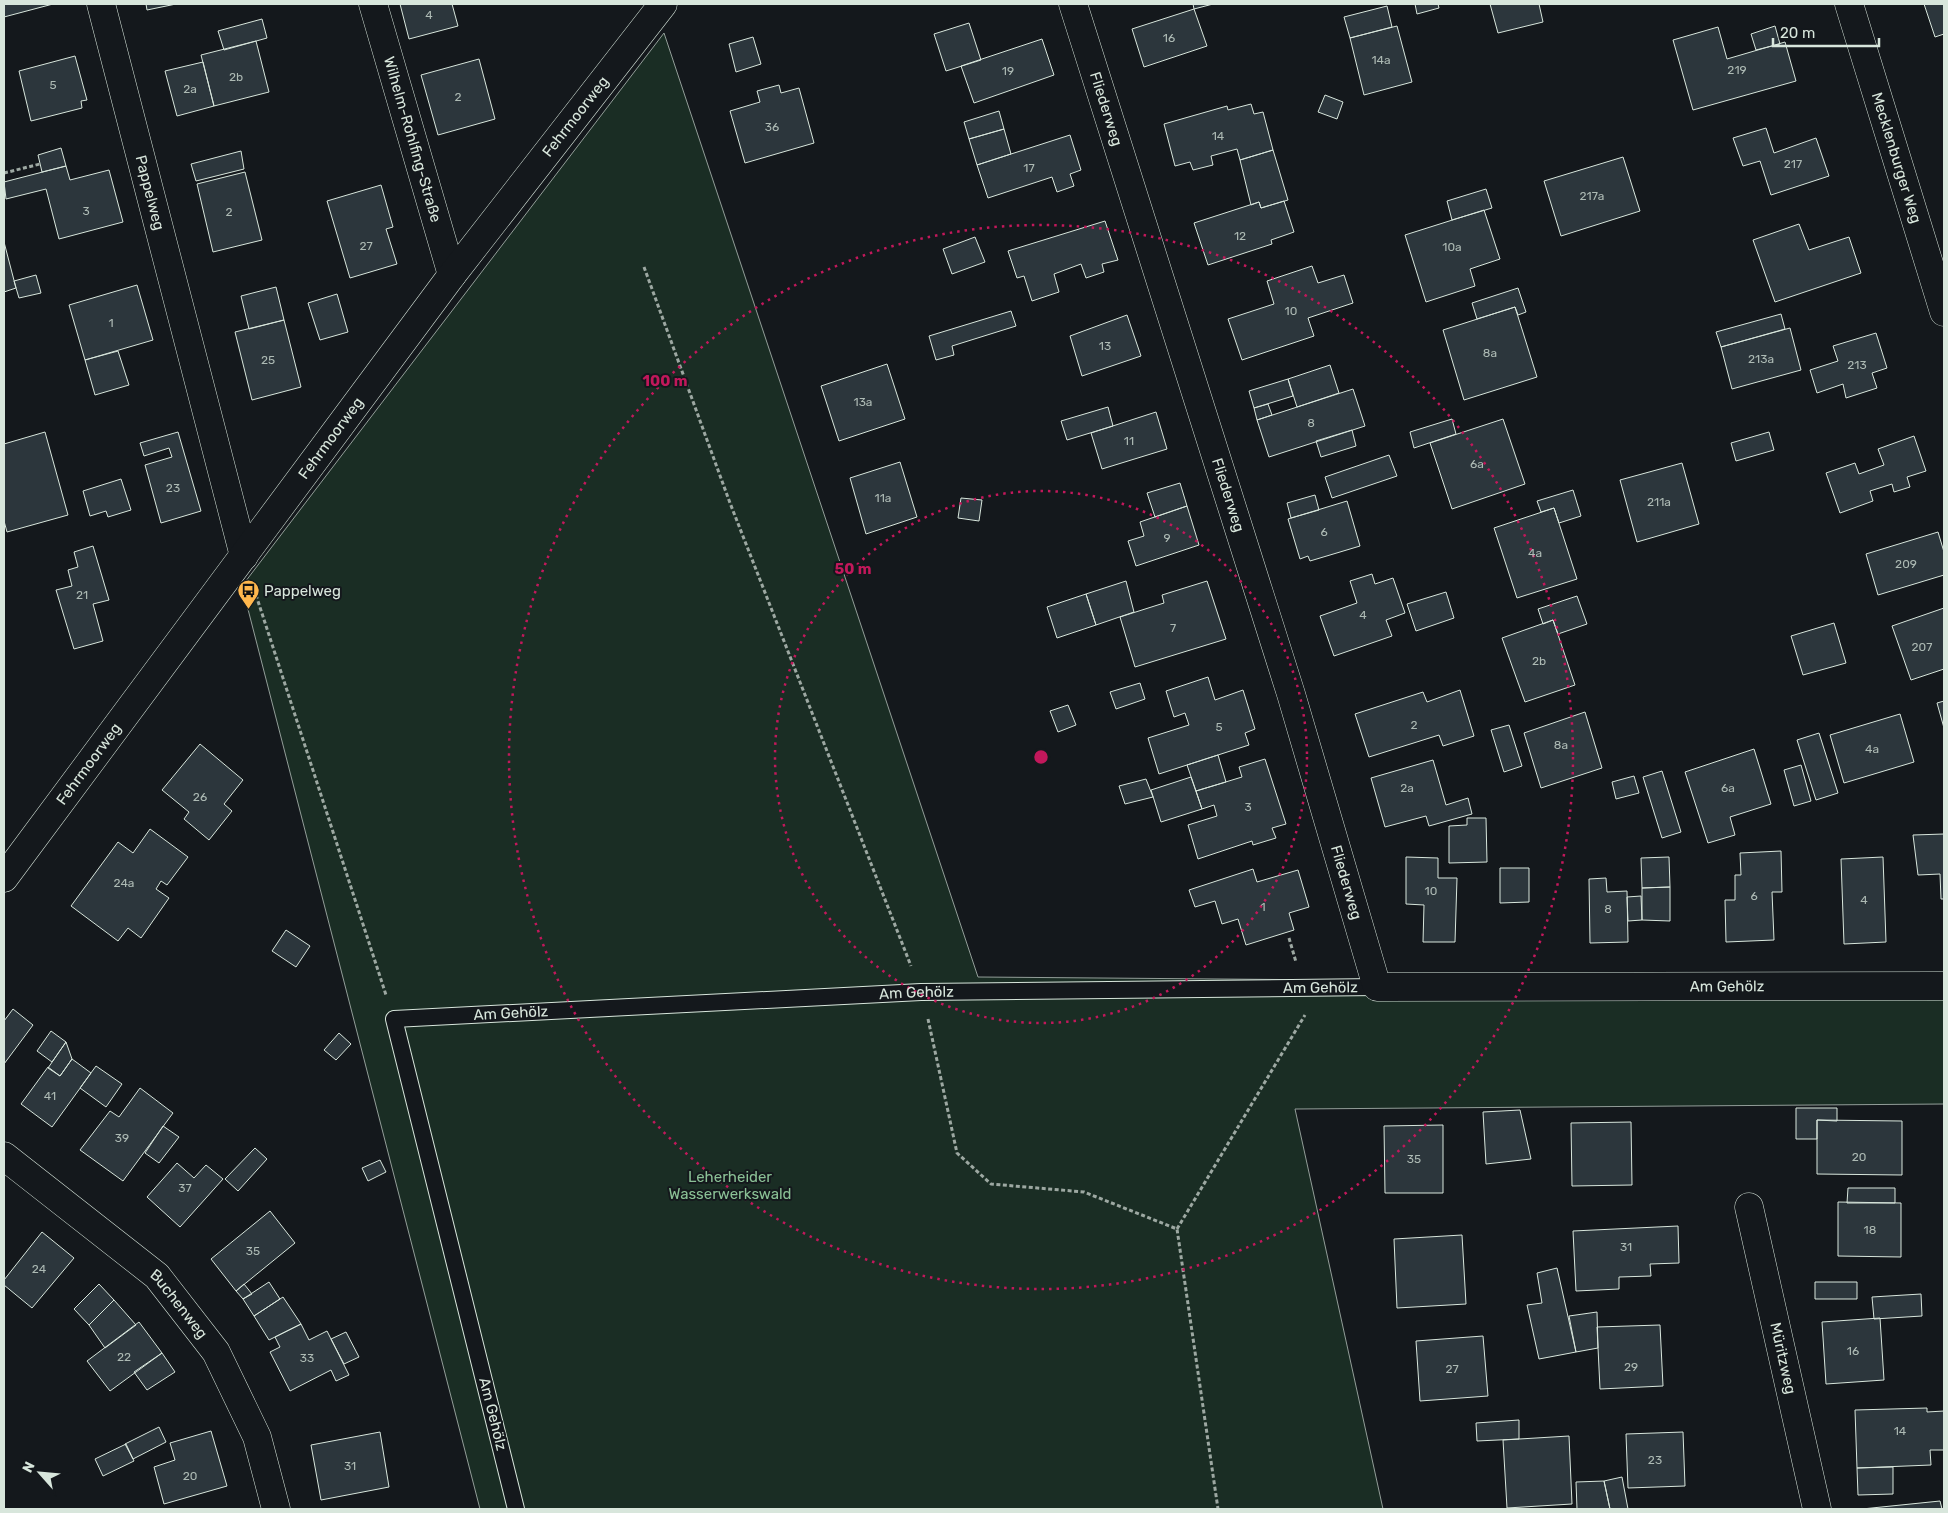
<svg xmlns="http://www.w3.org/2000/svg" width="1948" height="1513" font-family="Rubik,sans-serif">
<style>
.green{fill:#1a2d24;stroke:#939e99}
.building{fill:#2c363c;stroke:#d8e6dc}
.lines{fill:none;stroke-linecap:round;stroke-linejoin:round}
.lane-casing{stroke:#d8e6dc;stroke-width:18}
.street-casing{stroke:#d8e6dc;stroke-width:29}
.secondary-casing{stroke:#d8e6dc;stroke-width:29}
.path{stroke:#9da8a2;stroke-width:3;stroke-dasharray:4 2.5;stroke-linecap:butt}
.lane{stroke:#14181c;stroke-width:16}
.street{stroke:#14181c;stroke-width:28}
.secondary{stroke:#14181c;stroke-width:28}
.ring{fill:none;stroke:#c2185b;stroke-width:2.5;stroke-dasharray:2.5 5}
.labels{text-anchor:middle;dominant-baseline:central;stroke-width:4;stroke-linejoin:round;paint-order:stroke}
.number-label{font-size:12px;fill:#adbab4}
.street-label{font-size:15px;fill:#d8e6dc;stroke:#14181c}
.poi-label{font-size:15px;fill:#d8e6dc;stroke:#14181c;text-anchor:start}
.park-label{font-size:15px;fill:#8ac095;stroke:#14181c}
.centre{fill:#c2185b;stroke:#14181c;stroke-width:2.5}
.ring-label{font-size:15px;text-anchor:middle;font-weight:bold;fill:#c2185b;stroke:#14181c;stroke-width:4;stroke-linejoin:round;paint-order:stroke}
</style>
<rect width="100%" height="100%" fill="#14181c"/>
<path class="green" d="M664 33 978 977 1944 985V1104L1295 1109 1383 1509H480L242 586Z"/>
<path class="building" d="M4 4H53L4 17Z
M146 4H176L147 10Z
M400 4H452L458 26 409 39Z
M1193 4H1213L1194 9Z
M1415 4H1438L1439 8 1417 14Z
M1490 4H1539L1543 22 1498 33Z
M1924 4H1944V34L1935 37Z
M1387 6 1392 27 1350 38 1344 17Z
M1194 9 1207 46 1144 67 1132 29Z
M262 19 267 38 224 50 218 31Z
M969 23 981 60 946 71 934 34Z
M1397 26 1412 82 1364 95 1350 38Z
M1775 26 1780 44 1756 50 1751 34Z
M1718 27 1727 59 1785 42 1796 81 1693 110 1673 40Z
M753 37 761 64 736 72 729 44Z
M1042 39 1054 75 974 103 961 66Z
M256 41 269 92 214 106 201 55Z
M75 56 87 100 81 101 82 108 31 121 19 71Z
M479 59 495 119 438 135 421 75Z
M203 62 214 106 177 116 165 71Z
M779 85 781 93 799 88 814 143 745 163 730 111 760 102 757 91Z
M1325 95 1343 102 1337 119 1318 112Z
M1251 104 1254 114 1263 112 1273 150 1240 160 1237 149 1211 156 1213 165 1193 170 1190 162 1175 166 1164 124 1227 106 1228 110Z
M999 111 1004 129 969 139 964 122Z
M1766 128 1774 153 1816 138 1829 176 1771 195 1760 161 1743 166 1733 138Z
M1004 129 1011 154 977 165 969 139Z
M1070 135 1081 170 1070 174 1074 186 1057 192 1052 177 988 198 977 165Z
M61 148 66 166 42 172 38 155Z
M1273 150 1288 200 1261 208 1259 202 1251 205 1240 160Z
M241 151 244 169 196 181 191 164Z
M1623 157 1640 211 1561 236 1544 181Z
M66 166 70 180 109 170 123 222 59 239 46 189 6 199 4 182Z
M245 172 262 240 213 252 197 184Z
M381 185 393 227 386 229 397 264 350 278 327 201Z
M1486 189 1492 208 1452 220 1447 201Z
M1284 201 1294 232 1271 240 1272 244 1208 265 1194 223 1259 202 1261 208Z
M1484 210 1500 259 1470 269 1475 286 1426 302 1405 235Z
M1105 221 1118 260 1102 264 1104 272 1086 278 1081 264 1054 274 1059 292 1032 301 1024 276 1017 278 1008 251Z
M1799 224 1809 250 1849 237 1861 273 1775 302 1753 240Z
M975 237 985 262 952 274 943 249Z
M4 242 16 288 4 292Z
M1312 266 1318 283 1344 275 1353 303 1308 318 1314 336 1242 360 1228 319 1274 304 1267 281Z
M36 275 41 293 19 298 14 281Z
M137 285 153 340 85 360 69 305Z
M276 287 284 320 249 329 241 296Z
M1518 288 1526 312 1518 315 1515 307 1477 319 1472 303Z
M337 294 348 332 320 340 308 303Z
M1515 307 1537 377 1464 400 1443 330Z
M1011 311 1016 326 952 346 954 355 936 360 929 336Z
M1781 314 1785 329 1721 347 1716 332Z
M1127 315 1141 356 1082 376 1070 336Z
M284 320 301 387 252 400 235 332Z
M1790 328 1801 370 1732 389 1721 347Z
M1876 333 1887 368 1872 373 1877 388 1846 398 1843 384 1817 393 1810 370 1838 361 1833 346Z
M118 351 129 385 95 395 85 360Z
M887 364 905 419 839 441 821 386Z
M1330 365 1339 393 1297 407 1288 379Z
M1288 379 1293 396 1254 408 1249 391Z
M1353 389 1365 426 1269 457 1257 420Z
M1268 404 1272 415 1257 420 1254 408Z
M1108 407 1113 426 1067 440 1061 421Z
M1156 412 1167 449 1102 469 1091 433Z
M1452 419 1456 434 1414 448 1410 432Z
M1503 419 1525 484 1452 509 1430 443Z
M1352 430 1356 446 1321 457 1316 441Z
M45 432 68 515 7 532 4 521V444Z
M178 432 201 511 161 523 145 465 172 457 169 448 144 456 140 443Z
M1769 432 1774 450 1736 461 1731 443Z
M1914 436 1926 471 1907 477 1910 487 1894 492 1892 484 1870 491 1873 501 1840 513 1826 473 1855 463 1859 474 1884 465 1878 449Z
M1389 455 1397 476 1332 498 1325 477Z
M900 462 917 517 866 534 850 478Z
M1682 463 1699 524 1637 542 1620 480Z
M121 479 131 510 108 517 106 511 90 516 83 491Z
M1180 483 1187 506 1155 517 1147 493Z
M1573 490 1581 516 1559 523 1554 508 1541 512 1537 501Z
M1315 495 1319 510 1291 518 1287 503Z
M961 498 982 500 979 521 958 518Z
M1347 501 1360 546 1310 561 1308 556 1300 559 1288 519Z
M1187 506 1199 545 1136 566 1128 541 1144 536 1140 522Z
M1554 508 1577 579 1517 598 1494 528Z
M1938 532 1944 552V575L1878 595 1866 554Z
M93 546 109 600 93 604 103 641 74 649 56 590 72 586 68 570 78 567 74 552Z
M1372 574 1375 584 1393 578 1405 613 1386 620 1392 636 1334 656 1320 616 1357 603 1350 581Z
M1126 581 1134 612 1096 625 1086 594Z
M1207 581 1226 639 1135 667 1120 617 1164 603 1162 595Z
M1446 592 1454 618 1416 631 1407 604Z
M1086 594 1096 625 1057 638 1047 607Z
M1577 596 1587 624 1558 634 1553 620 1543 624 1538 609Z
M1944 608V669L1911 680 1892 626Z
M1553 620 1575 685 1525 702 1502 638Z
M1834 623 1846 663 1803 675 1791 636Z
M1208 677 1215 700 1243 690 1255 729 1245 733 1249 745 1159 774 1148 738 1189 725 1185 713 1174 717 1166 691Z
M1140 683 1145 699 1116 709 1110 692Z
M1460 690 1474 736 1443 746 1439 735 1369 757 1355 714 1423 692 1427 702Z
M1944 701V728L1937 703Z
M1068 705 1076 725 1058 732 1050 711Z
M1585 712 1602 768 1541 788 1524 733Z
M1900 714 1914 762 1844 783 1830 735Z
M1509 725 1522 766 1504 772 1491 730Z
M1819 733 1838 793 1816 800 1797 740Z
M200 744 243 780 224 804 232 811 209 840 184 819 189 812 162 790Z
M1754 749 1771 804 1730 817 1735 835 1708 843 1685 772Z
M1218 755 1226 782 1196 791 1187 765Z
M1265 759 1286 824 1272 828 1276 838 1253 845 1252 841 1198 859 1188 825 1217 816 1214 805 1202 809 1196 791 1242 777 1239 767Z
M1433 760 1446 805 1468 798 1472 814 1429 826 1426 816 1385 827 1371 778Z
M1801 765 1811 801 1794 806 1784 770Z
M1662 771 1681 832 1662 838 1643 777Z
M1634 776 1639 793 1616 799 1612 782Z
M1191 777 1202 809 1161 822 1151 790Z
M1146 779 1153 797 1125 804 1119 786Z
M1467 818H1486L1487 862 1449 863V826L1467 825Z
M150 829 188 857 167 885 161 881 156 889 169 898 141 938 128 928 118 941 71 906 118 842 133 853Z
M1944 834V899H1941L1940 874 1918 875 1913 835Z
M1781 851 1782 892H1772L1774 940 1726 942 1725 900H1735V875H1741L1740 853Z
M1406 857 1438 858V878H1457L1455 942H1423L1424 905 1406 904Z
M1669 857 1670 887 1642 888 1641 858Z
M1883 857 1886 942 1844 944 1841 859Z
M1500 868H1529V902L1500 903Z
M1253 869 1257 882 1298 870 1309 907 1289 913 1294 930 1246 945 1238 919 1222 924 1215 901 1195 907 1189 890Z
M1606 878 1607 892 1627 891 1628 942 1590 943 1589 879Z
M1670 887V921L1642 920V888Z
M1641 896 1642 920 1628 921 1627 897Z
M286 930 310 946 296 967 272 951Z
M13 1009 33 1025 4 1064V1021Z
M51 1031 66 1042 52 1062 37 1051Z
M339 1033 351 1044 336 1060 324 1050Z
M66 1042 72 1059 60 1076 48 1068Z
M72 1059 91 1073 52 1127 21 1104 48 1067 60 1076Z
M96 1066 122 1084 106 1107 80 1088Z
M140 1088 173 1113 123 1181 80 1150 110 1111 119 1117Z
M1796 1108H1837V1121L1817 1120V1139H1796Z
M1520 1110 1531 1159 1486 1164 1483 1112Z
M1817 1120 1902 1121V1175L1817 1174Z
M1631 1122 1632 1185 1572 1186 1571 1123Z
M1443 1125V1193H1385L1384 1126Z
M163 1126 179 1137 159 1163 145 1153Z
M255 1148 267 1159 238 1191 225 1179Z
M380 1160 386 1172 368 1181 362 1168Z
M177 1163 194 1178 206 1165 223 1179 180 1227 147 1197Z
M1848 1188H1895V1203H1847Z
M1838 1202 1901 1203V1257L1838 1256Z
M270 1211 295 1243 236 1291 211 1259Z
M1678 1226 1679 1263 1650 1264 1651 1276 1619 1277V1289L1576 1291 1573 1231Z
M42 1232 74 1258 32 1308 4 1285V1280Z
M1462 1235 1466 1304 1397 1308 1394 1239Z
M1557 1268 1576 1352 1539 1359 1527 1305 1542 1303 1537 1273Z
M269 1282 280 1299 254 1316 243 1299Z
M1815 1282H1857V1299H1815Z
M99 1284 114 1300 89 1325 74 1309Z
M244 1284 252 1294 243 1299 236 1291Z
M1921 1294 1922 1316 1874 1319 1872 1297Z
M283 1297 301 1324 269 1340 254 1316Z
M114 1300 136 1325 105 1348 89 1325Z
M1597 1312 1598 1348 1576 1352 1569 1316Z
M1880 1318 1884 1380 1826 1384 1822 1322Z
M139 1322 162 1353 110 1391 87 1361Z
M301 1324 309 1340 327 1331 349 1375 336 1381 331 1370 290 1391 270 1352 280 1347 275 1337Z
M1660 1325 1663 1386 1600 1389 1597 1327Z
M346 1332 359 1357 344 1364 331 1339Z
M1483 1336 1488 1396 1420 1401 1416 1341Z
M162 1353 175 1372 147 1390 134 1372Z
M1927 1408V1412L1944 1411V1450H1930L1931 1465 1857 1468 1855 1410Z
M1519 1420V1439L1477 1441 1476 1423Z
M159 1427 166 1442 133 1459 125 1444Z
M211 1431 227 1486 164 1504 154 1467 175 1460 170 1443Z
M380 1432 389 1487 321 1500 311 1445Z
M1683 1432 1685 1486 1628 1488 1626 1434Z
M1569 1436 1572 1504 1507 1508 1503 1440Z
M126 1444 134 1461 103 1476 95 1459Z
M1893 1467V1494L1858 1495 1857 1468Z
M1622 1477 1628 1509H1610L1604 1481Z
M1604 1481 1610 1509H1577L1576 1482Z
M1940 1501 1942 1509H1862Z"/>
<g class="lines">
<defs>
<g id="lane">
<path id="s1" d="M516 1509 394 1019 921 992 1377 987"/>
</g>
<g id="street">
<path id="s2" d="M101 4 244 556"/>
<path id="s3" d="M373 4 452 275"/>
<path id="s4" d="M1073 4 1291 694 1377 987 1944 986"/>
<path id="s5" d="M4 1156 157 1276 216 1352 257 1437 276 1509"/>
<path id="s6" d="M1749 1207 1817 1509"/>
</g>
<g id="secondary">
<path id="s7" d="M1849 4 1944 312"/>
<path id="s8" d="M4 878 452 275 663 4"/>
</g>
</defs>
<use href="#lane" class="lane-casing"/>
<use href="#street" class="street-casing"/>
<use href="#secondary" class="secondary-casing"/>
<path class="path" d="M4 173 40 164
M644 267 730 503 911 966
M256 595 386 995
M1289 938 1296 962
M928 1019 957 1153 991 1184 1084 1192 1177 1229 1218 1509
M1177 1229 1305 1015"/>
<use href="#lane" class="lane"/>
<use href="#street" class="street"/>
<use href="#secondary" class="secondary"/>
</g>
<g class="ring">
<circle cx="1041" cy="757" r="266"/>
<circle cx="1041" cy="757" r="532"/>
</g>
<defs>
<symbol id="bus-pin" viewBox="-11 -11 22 30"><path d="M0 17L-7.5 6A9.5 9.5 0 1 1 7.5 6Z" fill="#ffb74d" stroke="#14181c"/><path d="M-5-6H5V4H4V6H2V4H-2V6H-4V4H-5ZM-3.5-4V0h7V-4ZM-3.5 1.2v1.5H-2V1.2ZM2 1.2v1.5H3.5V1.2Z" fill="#111"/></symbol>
</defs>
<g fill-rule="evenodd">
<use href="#bus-pin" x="236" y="578" width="25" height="34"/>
</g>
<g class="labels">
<g class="number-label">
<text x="429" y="15">4</text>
<text x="1169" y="38">16</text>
<text x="1381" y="60">14a</text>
<text x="1737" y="70">219</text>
<text x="1008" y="71">19</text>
<text x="236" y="77">2b</text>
<text x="53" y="85">5</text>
<text x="190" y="89">2a</text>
<text x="458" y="97">2</text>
<text x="772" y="127">36</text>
<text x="1218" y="136">14</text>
<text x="1793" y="164">217</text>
<text x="1029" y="168">17</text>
<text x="1592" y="196">217a</text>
<text x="86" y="211">3</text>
<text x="229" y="212">2</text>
<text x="1240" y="236">12</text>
<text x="366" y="246">27</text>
<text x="1452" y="247">10a</text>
<text x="1291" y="311">10</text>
<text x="111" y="323">1</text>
<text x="1105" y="346">13</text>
<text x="1490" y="353">8a</text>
<text x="1761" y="359">213a</text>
<text x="268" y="360">25</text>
<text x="1857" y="365">213</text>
<text x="863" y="402">13a</text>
<text x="1311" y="423">8</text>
<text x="1129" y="441">11</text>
<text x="1477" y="464">6a</text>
<text x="173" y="488">23</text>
<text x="883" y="498">11a</text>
<text x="1659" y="502">211a</text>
<text x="1324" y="532">6</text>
<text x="1167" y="538">9</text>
<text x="1535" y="553">4a</text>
<text x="1906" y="564">209</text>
<text x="82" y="595">21</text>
<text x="1363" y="615">4</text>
<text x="1173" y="628">7</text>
<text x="1922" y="647">207</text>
<text x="1539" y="661">2b</text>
<text x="1414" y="725">2</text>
<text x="1219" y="727">5</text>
<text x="1561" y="745">8a</text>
<text x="1872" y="749">4a</text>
<text x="1407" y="788">2a</text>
<text x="1728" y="788">6a</text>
<text x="200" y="797">26</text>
<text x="1248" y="807">3</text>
<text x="124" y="883">24a</text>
<text x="1431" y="891">10</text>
<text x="1754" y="896">6</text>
<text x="1864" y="900">4</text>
<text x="1263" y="907">1</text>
<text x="1608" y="909">8</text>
<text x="50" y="1096">41</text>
<text x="122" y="1138">39</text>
<text x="1859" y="1157">20</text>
<text x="1414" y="1159">35</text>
<text x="185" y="1188">37</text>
<text x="1870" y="1230">18</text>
<text x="1626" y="1247">31</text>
<text x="253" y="1251">35</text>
<text x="39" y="1269">24</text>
<text x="1853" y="1351">16</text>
<text x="124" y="1357">22</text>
<text x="307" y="1358">33</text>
<text x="1631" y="1367">29</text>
<text x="1452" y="1369">27</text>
<text x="1900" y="1431">14</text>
<text x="1655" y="1460">23</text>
<text x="350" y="1466">31</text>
<text x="190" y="1476">20</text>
</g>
<g class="street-label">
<text stroke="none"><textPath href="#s4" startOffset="110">Fliederweg</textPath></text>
<text stroke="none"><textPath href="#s8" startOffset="952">Fehrmoorweg</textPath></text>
<text stroke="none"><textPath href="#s3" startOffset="141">Wilhelm-Rohlfing-Straße</textPath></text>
<text stroke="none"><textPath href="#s7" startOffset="161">Mecklenburger Weg</textPath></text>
<text stroke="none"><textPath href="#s2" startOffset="195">Pappelweg</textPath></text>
<text stroke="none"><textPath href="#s8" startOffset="548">Fehrmoorweg</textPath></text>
<text stroke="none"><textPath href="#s4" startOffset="515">Fliederweg</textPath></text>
<text stroke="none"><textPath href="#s8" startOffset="142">Fehrmoorweg</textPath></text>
<text stroke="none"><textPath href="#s4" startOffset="920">Fliederweg</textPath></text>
<text stroke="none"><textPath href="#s1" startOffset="1432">Am Gehölz</textPath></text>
<text stroke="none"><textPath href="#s4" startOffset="1379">Am Gehölz</textPath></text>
<text stroke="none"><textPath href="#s1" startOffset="1028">Am Gehölz</textPath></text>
<text stroke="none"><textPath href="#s1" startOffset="622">Am Gehölz</textPath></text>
<text stroke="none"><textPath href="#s5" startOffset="230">Buchenweg</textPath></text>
<text stroke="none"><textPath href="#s6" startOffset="155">Müritzweg</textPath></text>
<text transform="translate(493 1414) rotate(76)">Am Gehölz</text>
</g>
<g class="poi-label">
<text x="264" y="591">Pappelweg</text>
</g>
<g class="park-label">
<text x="730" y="1177">Leherheider<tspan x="730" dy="17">Wasserwerkswald</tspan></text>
</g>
</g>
<circle cx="1041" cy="757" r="8" class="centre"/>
<g class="ring-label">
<text x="665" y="386">100 m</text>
<text x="853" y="574">50 m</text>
</g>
<rect width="1948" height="1513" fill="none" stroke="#d8e6dc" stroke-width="10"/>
<g transform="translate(40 1473) rotate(297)" stroke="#14181c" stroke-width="4" paint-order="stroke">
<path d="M0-4L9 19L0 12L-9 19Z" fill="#d8e6dc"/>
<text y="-8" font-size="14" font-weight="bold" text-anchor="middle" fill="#d8e6dc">N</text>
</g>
<path d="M1773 38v8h106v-8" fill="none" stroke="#d8e6dc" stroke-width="2.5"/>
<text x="1780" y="38" font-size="15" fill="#d8e6dc" stroke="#14181c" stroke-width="4" paint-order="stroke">20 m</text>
</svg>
